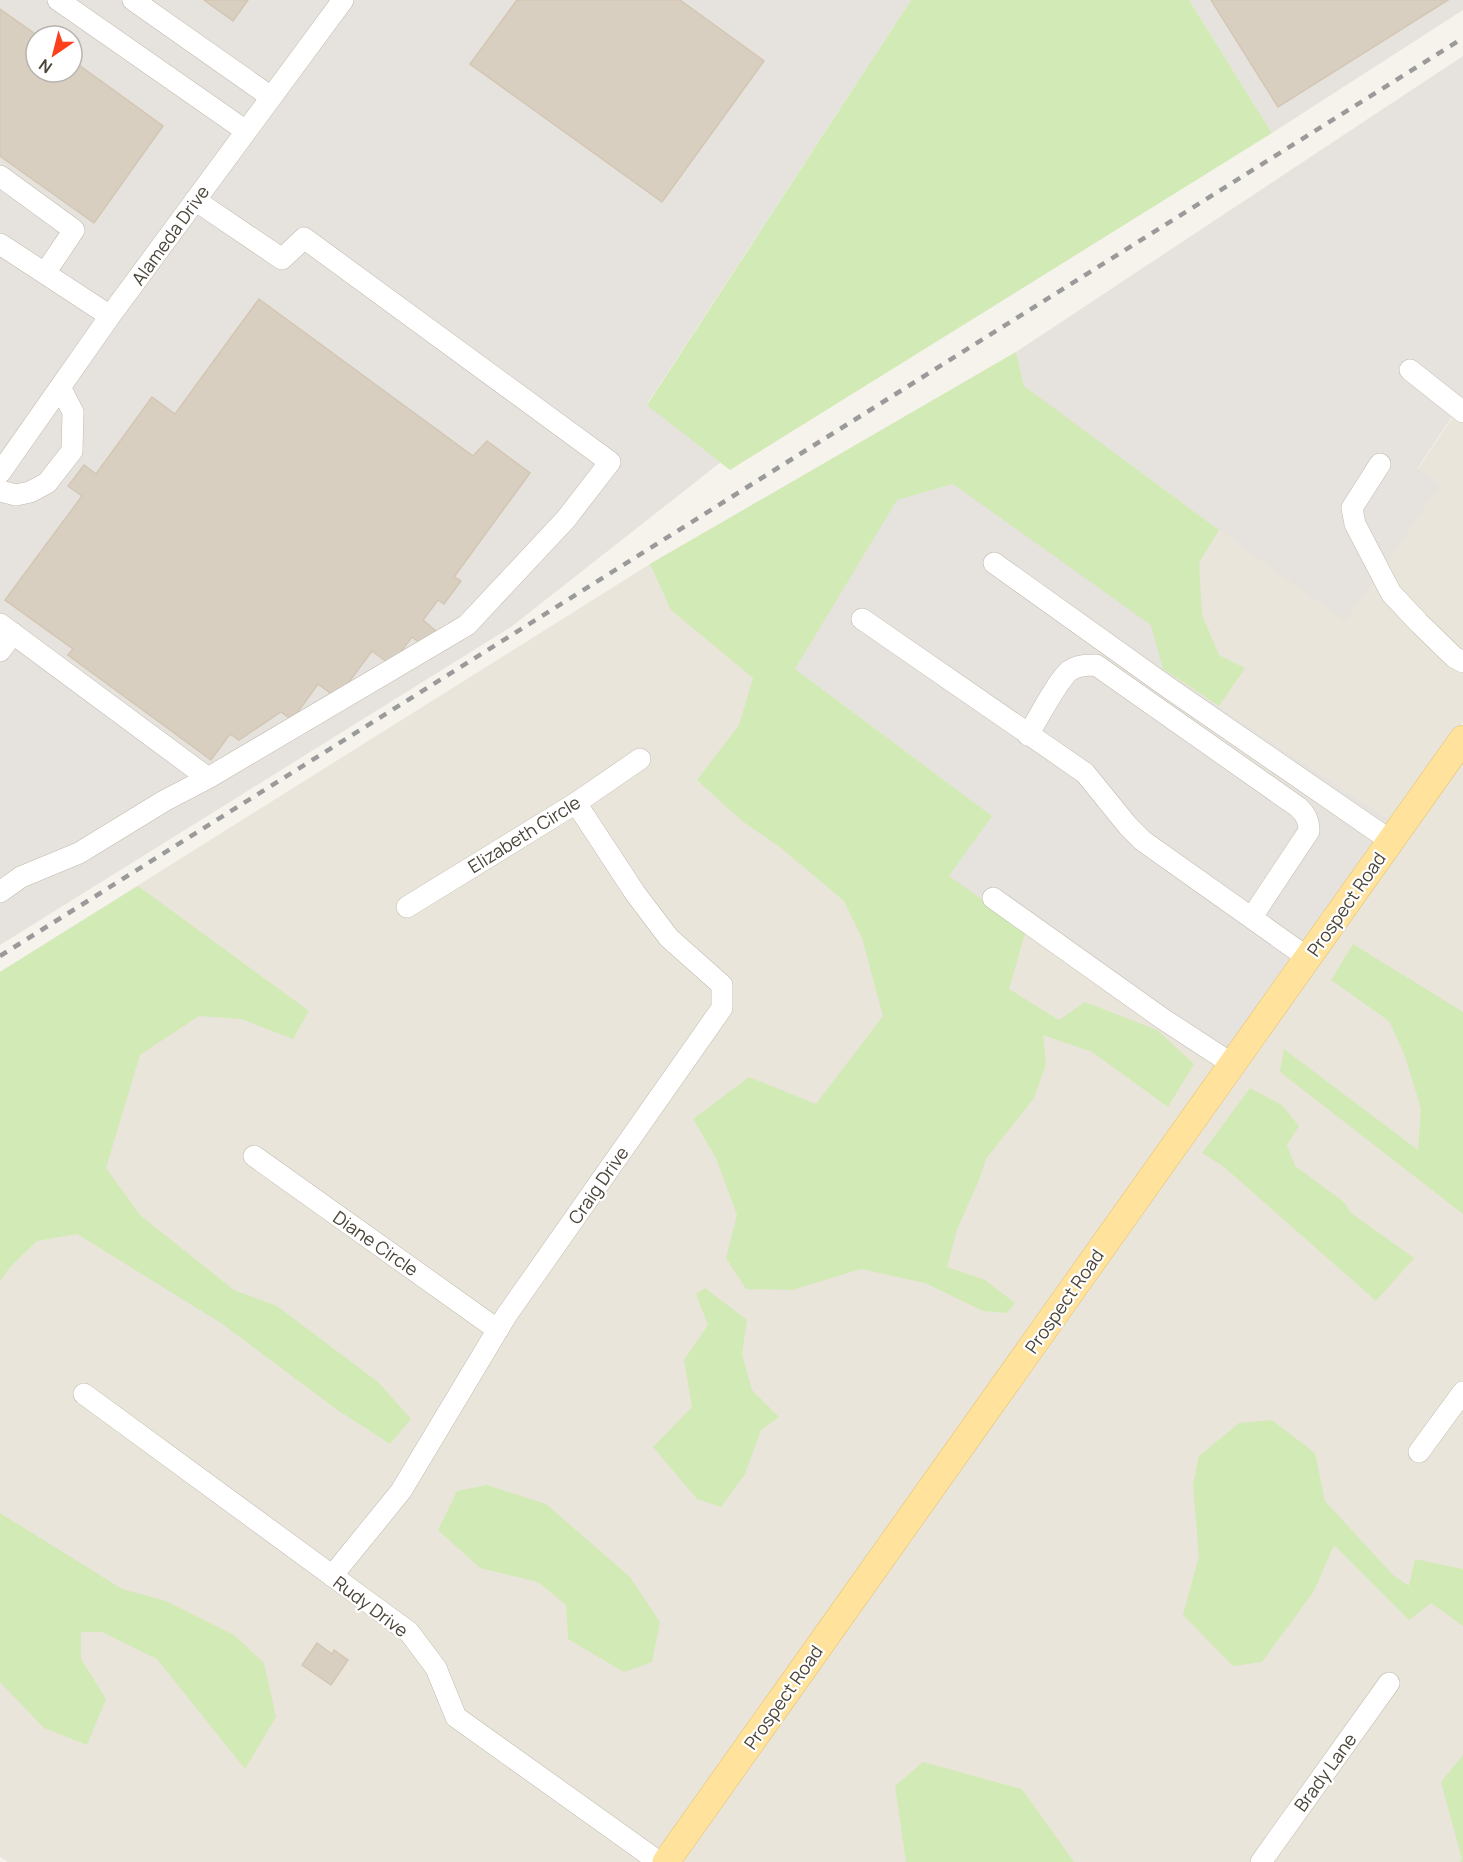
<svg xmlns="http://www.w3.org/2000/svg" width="1463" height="1862" font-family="Manrope,sans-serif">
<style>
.residential{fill:#eae5da}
.industrial{fill:#e6e2dd;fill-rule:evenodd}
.green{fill:#d2eab5}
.building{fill:#d8cfc1;stroke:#d3c7b4;stroke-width:1.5}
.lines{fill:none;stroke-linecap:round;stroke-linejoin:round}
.minor-casing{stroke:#c2bbae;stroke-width:22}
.major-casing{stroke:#e6c16a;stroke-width:28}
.minor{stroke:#fff;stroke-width:21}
.major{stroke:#ffe39c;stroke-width:27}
.rail{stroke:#9a9a9a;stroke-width:4.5;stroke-dasharray:8 8;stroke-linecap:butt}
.labels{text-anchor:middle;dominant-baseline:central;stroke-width:4.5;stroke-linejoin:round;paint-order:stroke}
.street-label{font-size:18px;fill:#4b4439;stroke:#fff}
</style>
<rect width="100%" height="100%" fill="#f6f3ec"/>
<path class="residential" d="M1016 352 1024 386 1440 485 1417 470 1454 415 1463 423V722L1392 821 1163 669 1218 1065 654 1862H8L0 1857V972L650 564Z
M1463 739V1862H683L882 1579Z"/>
<path class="industrial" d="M0 0H911L647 404 721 462 511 627 0 945ZM36 36H72V72H36Z
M1189 0H1463V10L1272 133Z
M1463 56V423L1453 415 1417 469 1440 485 1345 622 1024 386 1016 352Z
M953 484 1152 625 1163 669 1392 821 1218 1065 949 876 992 816 795 669 897 500Z"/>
<path class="green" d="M911 0H1189L1272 133 730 470 647 405Z
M1016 352 1024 386 1219 530 1199 563 1202 615 1219 655 1245 668 1219 706 1163 669 1151 625 953 484 897 500 795 669 992 816 949 876 1026 930 1009 989 1059 1020 1085 1002 1157 1030 1194 1064 1168 1107 1092 1052 1043 1035 1046 1064 1034 1098 986 1159 979 1180 957 1230 947 1267 985 1280 1015 1303 1007 1313 983 1311 925 1283 861 1269 792 1290 746 1289 726 1258 737 1215 716 1158 693 1119 749 1077 816 1104 883 1016 862 938 844 901 781 848 742 821 697 780 739 725 753 678 671 610 650 564Z
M138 886 309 1011 293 1039 241 1019 199 1016 140 1055 106 1168 140 1215 234 1290 277 1306 378 1382 411 1419 390 1444 336 1409 221 1323 77 1234 37 1241 10 1267 0 1281V972Z
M1353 944 1463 1012V1214L1280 1072 1284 1049 1418 1150 1421 1109 1405 1056 1389 1021 1331 980Z
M1250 1088 1282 1105 1299 1126 1287 1145 1295 1166 1344 1202 1351 1213 1414 1258 1376 1301 1224 1167 1202 1153Z
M705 1288 747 1320 742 1354 752 1390 779 1417 761 1430 745 1474 721 1507 697 1499 653 1447 692 1407 684 1360 708 1325 696 1294Z
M1272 1420 1315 1453 1325 1501 1393 1575 1409 1586 1415 1559 1463 1569V1626L1431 1603 1409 1620 1334 1545 1314 1591 1262 1662 1233 1666 1183 1615 1199 1556 1193 1485 1199 1456 1239 1423Z
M487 1485 546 1504 630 1577 660 1622 652 1662 624 1672 568 1639 566 1605 538 1582 480 1568 438 1530 457 1491Z
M0 1513 122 1589 166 1601 234 1635 264 1663 276 1717 245 1769 157 1659 102 1632H81V1659L106 1699 87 1745 44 1728 0 1682Z
M1463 1755V1862H1460L1462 1859 1441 1782Z
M923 1762 1022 1789 1074 1862H906L895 1786Z"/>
<path class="building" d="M204 0H248L233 21Z
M517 0H680L764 61 662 202 470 64Z
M1211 0H1448L1278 107Z
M0 9 38 36H36V72H72V60L163 126 94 223 0 156Z
M259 299 473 456 487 441 530 473 454 577 461 581 444 604 438 600 423 620 436 631 424 646 412 637 391 665 372 651 337 698 318 684 292 720 281 712 239 740 230 734 211 760 68 655 73 649 5 600 82 496 68 486 84 465 96 474 152 397 175 414Z
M317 1643 332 1654 334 1650 348 1660 331 1685 302 1665Z"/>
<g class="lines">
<defs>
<path id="minor" d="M58 0 246 131
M133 0 271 97
M0 176 74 230 45 273
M195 200 282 259 304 238 610 462 566 519 467 625 208 778
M0 244 110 316
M1410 370 1463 412
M1380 464 1352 508 1355 524 1391 593 1419 623 1454 657 1463 662
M0 473 110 316 343 0
M0 491 16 495 30 492 47 483 72 451 73 412 60 387
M994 563 1169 688 1391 841
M862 619 1085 773 1128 826 1143 841 1308 958
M0 624 208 778 164 801 79 853 21 877 0 892
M0 651 13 633
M1028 735C1038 719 1056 683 1069 671 1077 665 1087 665 1096 665L1298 807C1306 814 1309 821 1309 831L1252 917
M993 898 1163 1019 1232 1064
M407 907 576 803 640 759
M254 1156 498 1330
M84 1394 409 1632 436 1668 456 1717 659 1862
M1419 1452 1463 1392
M332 1576 401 1491 506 1316 722 1008V985L669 938 635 893 576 803
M1261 1862 1389 1683"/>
<path id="major" d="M666 1862 1463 739"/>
</defs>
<use href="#minor" class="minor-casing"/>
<use href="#major" class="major-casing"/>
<use href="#minor" class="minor"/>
<use href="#major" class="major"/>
<path class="rail" d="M0 956 1463 38"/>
</g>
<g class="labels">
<g class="street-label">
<text transform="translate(170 235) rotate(-54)">Alameda Drive</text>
<text transform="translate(524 834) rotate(-32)">Elizabeth Circle</text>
<text transform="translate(1346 904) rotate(-55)">Prospect Road</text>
<text transform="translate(598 1185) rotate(-55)">Craig Drive</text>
<text transform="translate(376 1243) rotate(35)">Diane Circle</text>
<text transform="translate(1064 1301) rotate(-55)">Prospect Road</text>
<text transform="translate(371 1606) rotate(37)">Rudy Drive</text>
<text transform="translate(783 1697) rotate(-55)">Prospect Road</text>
<text transform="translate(1325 1772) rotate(-54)">Brady Lane</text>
</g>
</g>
<g transform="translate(54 54) rotate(215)"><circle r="28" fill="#ffffff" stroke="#b7b4b0" stroke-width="1.5"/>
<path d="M0-4.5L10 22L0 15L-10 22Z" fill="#fc3f1d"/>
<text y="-9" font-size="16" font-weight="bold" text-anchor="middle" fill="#4b4439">N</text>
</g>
</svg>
